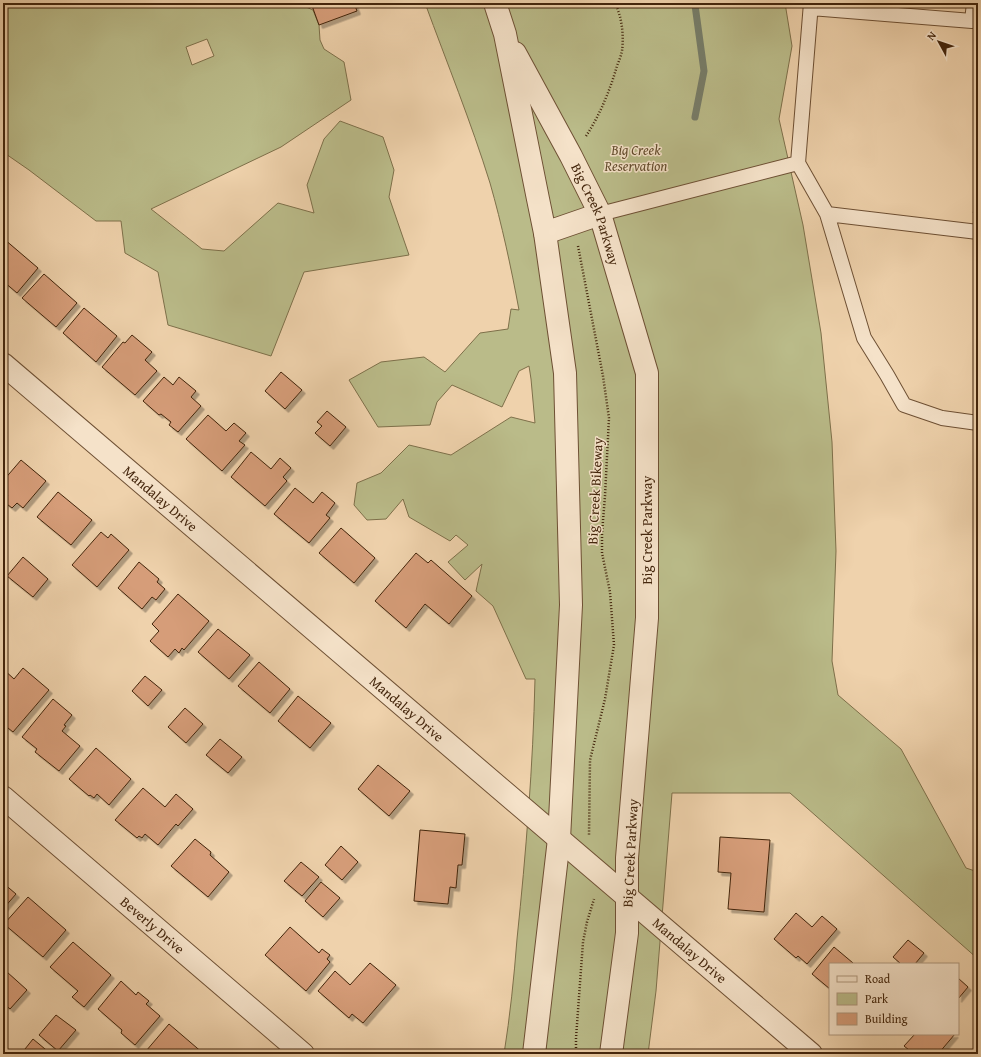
<svg xmlns="http://www.w3.org/2000/svg" width="981" height="1057" font-family="'Gentium Book Plus',serif">
<style>
.green{fill:#babb89;stroke:#7e704a;fill-rule:evenodd}
.lines{fill:none;stroke-linecap:round;stroke-linejoin:round}
.stream{stroke:#777d69;stroke-width:7}
.building{fill:#d69d79;stroke:#43250c;filter:url(#shadow)}
.service-casing{stroke:#6e5034;stroke-width:16}
.minor-casing{stroke:#6e5034;stroke-width:24}
.tertiary-casing{stroke:#6e5034;stroke-width:24}
.path{stroke:#43250c;stroke-width:2.5;stroke-dasharray:1 2;stroke-linecap:butt}
.service{stroke:#f5e2c9;stroke-width:14}
.minor{stroke:#f5e2c9;stroke-width:22}
.tertiary{stroke:#f5e2c9;stroke-width:22}
.labels{text-anchor:middle;dominant-baseline:central;stroke-width:3;stroke-linejoin:round;paint-order:stroke}
.park-label{font-size:14px;font-style:italic;fill:#614a2b;stroke:#f5e2c9}
.street-label{font-size:14px;fill:#43250c;stroke:#f5e2c9}
</style>
<defs>
<filter id="shadow"><feDropShadow dx="3.5" dy="3.5" stdDeviation="0" flood-color="#0004"/></filter>
</defs>
<rect width="100%" height="100%" fill="#efd2ac"/>
<filter id="stains"><feTurbulence type="fractalNoise" baseFrequency=".005" numOctaves="4"/><feColorMatrix values="0 0 0 0 .2 0 0 0 0 .09 0 0 0 0 .02 0 0 0 .5 -.17"/></filter>
<radialGradient id="worn" r=".72"><stop offset=".6" stop-color="#630" stop-opacity="0"/><stop offset="1" stop-color="#630" stop-opacity=".3"/></radialGradient>
<path class="green" d="M3 3H300L306 7 313 10 319 25 320 40 324 49 344 62 351 100 281 147 151 209 202 249 224 251 278 203 314 213 307 185 324 139 340 121 383 137 394 170 389 197 409 255 304 272 271 356 168 325 158 272 125 253 121 221H96L29 170 3 152ZM207 39 214 56 192 65 186 47Z
M425 3H785L792 46 779 119 803 225 821 333 832 442 836 551 832 661 838 695 901 749 966 868 978 872V959L790 793H672L656 991 648 1054H504C510 1016 514 978 517 939 526 853 533 766 535 679H526L493 606 476 591 482 564 465 580 448 562 468 545 456 535 450 541 409 517 403 499 386 519 367 520 354 505 357 483 381 473 409 445 451 455 511 417 535 423 531 379 529 366 519 371 502 407 452 385 437 402 430 425 378 427 349 380 381 362 424 357 445 372 480 333 508 329 511 309 519 310C511 267 502 225 490 183 471 122 447 63 425 3Z"/>
<g class="lines">
<path class="stream" d="M693 3 695 5 704 71 695 117"/>
</g>
<path class="building" d="M311 3H354L357 11 319 25Z
M4 239 38 268 17 293 3 281V241Z
M44 274 77 303 56 327 22 298Z
M84 308 117 336 96 362 63 333Z
M132 335 152 352 145 360 157 371 135 395 102 367 123 342 125 343Z
M281 372 302 390 285 409 265 391Z
M164 377 173 385 179 377 196 391 191 397 201 406 178 432 169 425 171 422 161 414 159 415 143 401Z
M327 411 346 427 330 446 315 433 322 426 317 422Z
M208 415 226 431 234 423 246 433 239 441 245 445 222 471 186 439Z
M251 452 271 469 280 458 291 468 283 477 287 481 265 506 231 477Z
M21 460 46 481 23 508 17 503 12 508 3 501 8 495 3 491V481Z
M295 488 313 503 322 492 335 503 326 515 330 518 309 543 274 514Z
M58 492 92 520 71 545 37 517Z
M341 528 375 558 354 583 319 553Z
M101 532 108 538 111 534 129 550 97 587 72 565Z
M416 553 428 563 431 560 472 596 449 624 425 604 406 628 375 601Z
M23 557 48 579 33 597 7 576Z
M139 562 159 579 157 582 165 589 156 600 152 597 142 609 118 588Z
M178 594 209 621 184 650 182 648 179 653 175 649 168 657 150 641 159 631 152 624Z
M218 629 250 655 229 679 198 652Z
M259 662 290 689 270 713 238 686Z
M23 668 49 690 13 732 3 724V669L14 679Z
M145 676 162 690 148 706 132 691Z
M298 696 331 723 310 748 278 721Z
M53 699 72 715 64 725 66 726 62 731 80 746 59 771 35 752 37 749 22 737Z
M185 708 203 724 186 743 168 727Z
M220 739 242 757 228 773 206 755Z
M96 748 131 779 109 805 97 794 94 798 90 795 89 796 69 779Z
M378 765 410 791 389 816 358 789Z
M143 788 165 807 176 794 193 809 178 826 176 824 158 845 145 834 142 838 139 836 137 838 115 820Z
M420 830 465 834 462 865H458L456 888 450 887 448 904 414 901Z
M720 837 770 840 764 912 728 909 731 873 718 872Z
M195 839 211 852 210 855 229 872 208 897 171 866Z
M341 846 358 862 342 880 325 865Z
M301 862 319 877 302 896 284 881Z
M321 882 340 898 323 917 305 901Z
M3 883 16 894 3 909Z
M28 897 66 930 43 957 4 924Z
M796 913 812 927 822 916 837 929 807 964 798 956 796 958 774 939Z
M290 927 319 953 322 949 330 955 327 959 330 962 306 991 265 955Z
M908 940 924 953 915 964H901L893 957Z
M73 942 111 975 84 1007 72 997 78 991 50 967Z
M834 947 853 963 850 964H830V989L812 974Z
M370 963 396 985 363 1023 352 1014 349 1018 318 991 335 971 350 985Z
M7 972 27 990 10 1009 3 1003V977Z
M958 978 968 987 958 999Z
M121 981 136 995 138 992 149 1001 146 1004 160 1016 135 1045 121 1033 122 1030 98 1009Z
M56 1015 76 1030 58 1051 39 1035Z
M169 1024 204 1054H149L146 1051Z
M915 1034H955L938 1054H914L904 1046Z
M33 1039 51 1054H21Z"/>
<g class="lines">
<defs>
<path id="service" d="M811 8 972 21 974 3
M798 163 811 3
M600 214 798 163 827 214 864 338 887 375 904 405 942 418 978 423
M827 214 978 232"/>
<g id="minor">
<path d="M545 233 600 214"/>
<path id="s1" d="M3 364 811 1054"/>
<path id="s2" d="M3 797 303 1054"/>
</g>
<g id="tertiary">
<path d="M495 3 505 34 538 199 545 233 565 373 571 605 559 839 534 1054"/>
<path id="s3" d="M515 53 571 156 600 214 647 373V618L627 858V933L611 1054"/>
</g>
</defs>
<use href="#service" class="service-casing"/>
<use href="#minor" class="minor-casing"/>
<use href="#tertiary" class="tertiary-casing"/>
<path class="path" d="M586 136C600 115 610 90 617 66 619 61 621 56 622 51 624 36 622 17 615 3
M974 213 978 180
M578 246 603 376 609 418 605 496 602 533V553L610 592 614 645 605 699 590 760 589 835
M576 1054V1038L583 942 587 922 594 899"/>
<use href="#service" class="service"/>
<use href="#minor" class="minor"/>
<use href="#tertiary" class="tertiary"/>
</g>
<g class="labels">
<g class="park-label">
<text x="636" y="150">Big Creek<tspan x="636" dy="16">Reservation</tspan></text>
</g>
<g class="street-label">
<text stroke="none"><textPath href="#s3" startOffset="181">Big Creek Parkway</textPath></text>
<text transform="translate(595 491) rotate(-87)">Big Creek Bikeway</text>
<text stroke="none"><textPath href="#s1" startOffset="207">Mandalay Drive</textPath></text>
<text transform="translate(647 530) rotate(-90)">Big Creek Parkway</text>
<text stroke="none"><textPath href="#s1" startOffset="531">Mandalay Drive</textPath></text>
<text transform="translate(630 853) rotate(-87)">Big Creek Parkway</text>
<text stroke="none"><textPath href="#s2" startOffset="197">Beverly Drive</textPath></text>
<text stroke="none"><textPath href="#s1" startOffset="903">Mandalay Drive</textPath></text>
</g>
</g>
<rect width="981" height="1057" fill="none" stroke="#efd2ac" stroke-width="16"/>
<rect x="4" y="4" width="973" height="1049" fill="none" stroke="#43250c" stroke-width="2"/>
<rect x="8" y="8" width="965" height="1041" fill="none" stroke="#43250c"/>
<rect x="829" y="963" width="130" height="72" fill="#f5e2c9" stroke="#ae967d"/>
<rect x="837" y="976" width="20" height="6" fill="#f5e2c9" stroke="#ae967d"/>
<text x="865" y="983" font-size="12" fill="#43250c">Road</text>
<rect x="837" y="993" width="20" height="12" fill="#babb89" stroke="#ae967d"/>
<text x="865" y="1003" font-size="12" fill="#43250c">Park</text>
<rect x="837" y="1013" width="20" height="12" fill="#d69d79" stroke="#ae967d"/>
<text x="865" y="1023" font-size="12" fill="#43250c">Building</text>
<g transform="translate(939 42) rotate(310)" stroke="#f5e2c9" stroke-width="3" paint-order="stroke">
<path d="M0-3L7 15L0 10L-7 15Z" fill="#43250c"/>
<text y="-6" font-size="11" font-weight="bold" text-anchor="middle" fill="#43250c">N</text>
</g>
<rect width="100%" height="100%" filter="url(#stains)"/>
<rect width="100%" height="100%" fill="url(#worn)"/>
</svg>
